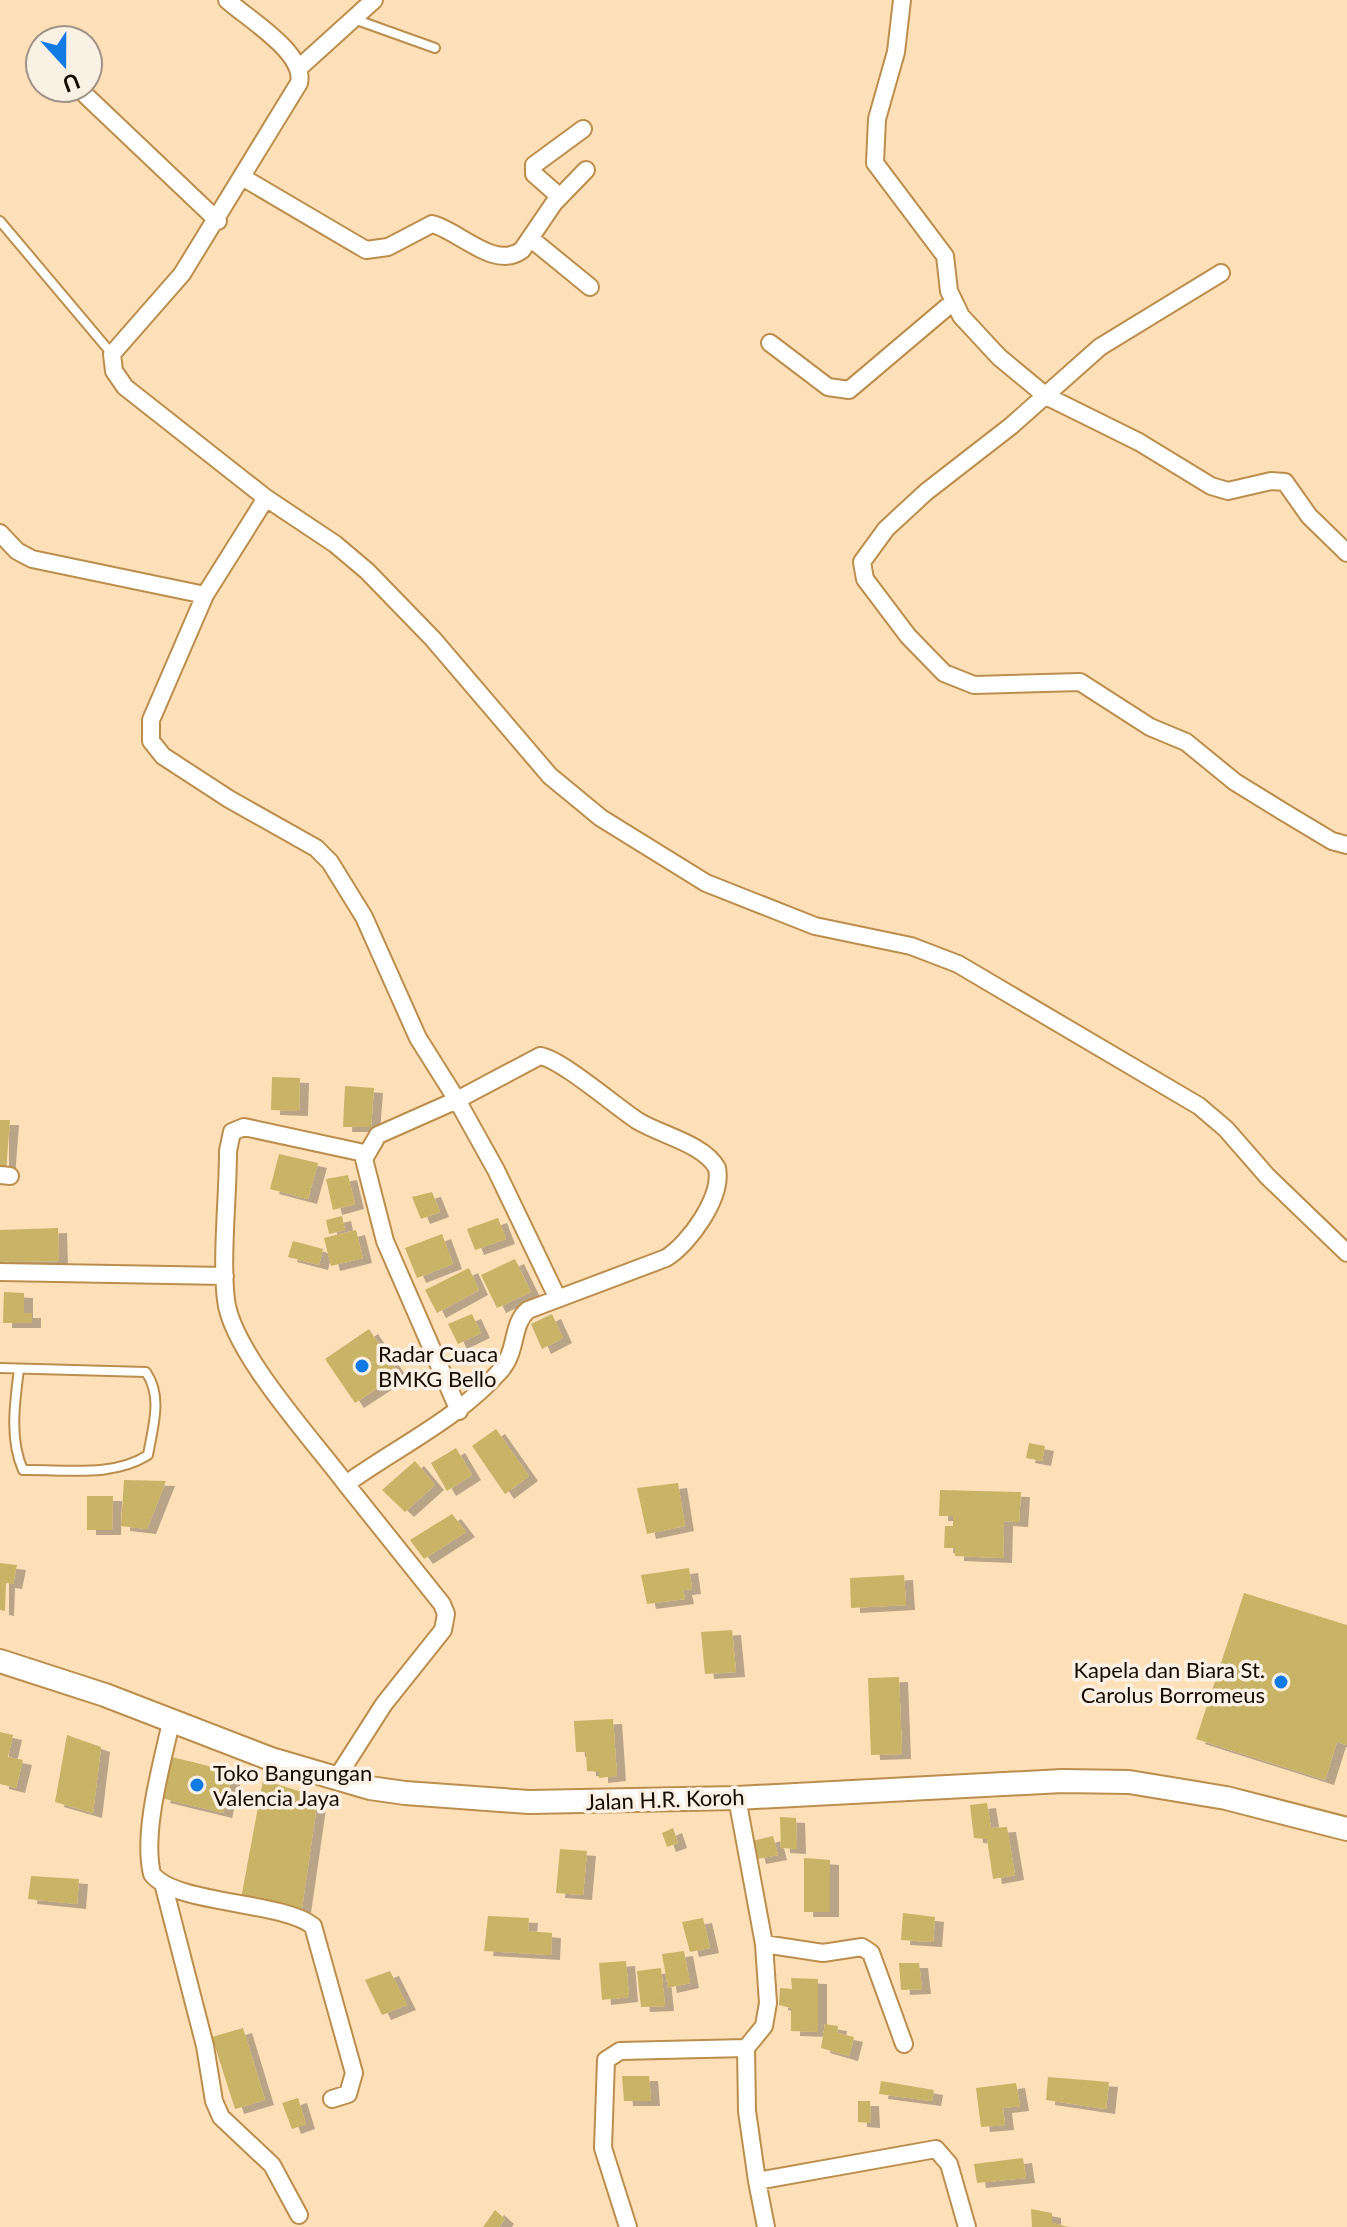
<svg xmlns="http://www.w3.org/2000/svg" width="1347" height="2227" font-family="Lato,sans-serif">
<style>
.building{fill:#c8b366;filter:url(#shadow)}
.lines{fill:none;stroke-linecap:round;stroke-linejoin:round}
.service-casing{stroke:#bc8e4d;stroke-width:12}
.minor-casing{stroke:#bc8e4d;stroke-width:20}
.secondary-casing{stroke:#bc8e4d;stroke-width:26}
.service{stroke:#fff;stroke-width:8}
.minor{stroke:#fff;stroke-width:16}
.secondary{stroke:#fff;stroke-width:22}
.poi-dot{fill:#117be3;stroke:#faf0e3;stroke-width:3}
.labels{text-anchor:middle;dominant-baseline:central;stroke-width:7;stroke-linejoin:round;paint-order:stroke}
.poi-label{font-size:22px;fill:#180b00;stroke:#faf0e3;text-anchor:start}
.street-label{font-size:22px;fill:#180b00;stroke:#faf0e3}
</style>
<defs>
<filter id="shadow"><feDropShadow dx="9" dy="5" stdDeviation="0" flood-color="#0004"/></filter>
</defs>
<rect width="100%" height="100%" fill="#fddfb8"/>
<path class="building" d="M272 1077 300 1078 299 1111 271 1110Z
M345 1086 374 1088 371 1127H343Z
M0 1120H10L6 1172 0 1171Z
M279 1154 318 1163 308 1199 270 1189Z
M348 1175 355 1204 333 1210 326 1179Z
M432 1192 440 1212 421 1219 412 1197Z
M342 1216 345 1230 329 1234 326 1220Z
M498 1218 506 1239 475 1250 467 1229Z
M58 1228 59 1261 0 1262V1230Z
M356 1230 363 1258 331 1266 324 1238Z
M442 1234 453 1264 417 1278 405 1248Z
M293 1241 323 1249 319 1265 288 1257Z
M515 1259 531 1292 497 1308 481 1275Z
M469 1268 479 1290 437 1313 425 1290Z
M4 1292 24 1293V1313H32V1323H3Z
M472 1314 481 1333 458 1344 448 1324Z
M552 1314 563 1338 542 1349 531 1324Z
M369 1329 399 1374 355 1403 325 1359Z
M496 1429 529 1476 505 1494 472 1446Z
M1029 1443 1045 1446 1042 1461 1026 1458Z
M456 1448 472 1475 447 1491 431 1463Z
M415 1461 435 1485 405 1512 382 1490Z
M124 1480 166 1481 147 1529 121 1526Z
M678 1483 685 1526 647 1534 637 1488Z
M940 1490 1021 1492 1019 1522 1004 1521 1003 1558 955 1556V1548H944L945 1526H953V1516H939Z
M87 1496H113L112 1530H87Z
M452 1514 466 1532 424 1559 410 1540Z
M0 1563 17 1565 13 1584 6 1583 5 1611 0 1610Z
M689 1568 692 1589 683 1590 685 1599 647 1604 641 1575Z
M904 1575 906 1605 851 1608 850 1578Z
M1244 1593 1347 1625V1745L1337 1742 1325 1780 1196 1739Z
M732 1630 736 1672 705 1674 701 1632Z
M899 1677 902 1754 871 1755 868 1678Z
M613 1719 617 1776 599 1778V1772L587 1771 586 1752H576L574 1721Z
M0 1732 13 1735 8 1757 23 1760 16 1788 0 1784Z
M67 1735 101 1747 93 1813 55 1802Z
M172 1757 233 1772 223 1813 161 1798Z
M263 1780 318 1797 302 1908 241 1899Z
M987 1803 991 1828 1007 1827 1015 1875 993 1879 987 1839 974 1838 970 1805Z
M780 1817 796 1818 797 1849 781 1848Z
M673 1828 678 1843 667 1847 662 1833Z
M773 1836 778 1855 757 1859 752 1841Z
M560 1849 587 1851 583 1895 556 1893Z
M804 1858 830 1860V1912H804Z
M31 1876 79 1879 77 1904 28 1899Z
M903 1913 935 1917 933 1942 901 1940Z
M488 1916 529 1918 528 1931 552 1933 551 1955 484 1951Z
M703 1918 710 1948 690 1952 682 1922Z
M684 1951 690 1983 668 1988 662 1954Z
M626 1961 629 1997 602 2000 599 1963Z
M899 1963H919L922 1989 901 1990Z
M661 1968 665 2006 641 2007 637 1971Z
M390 1971 407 2005 382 2015 365 1980Z
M791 1978 818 1979V2032L791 2031V2008L779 2005 780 1988 792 1989Z
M825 2024 838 2026 837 2033 854 2037 849 2056 821 2048Z
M243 2028 265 2100 235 2109 212 2037Z
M622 2076H649L651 2101H624Z
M1048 2077 1109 2082 1106 2109 1046 2100Z
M881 2081 934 2090 932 2101 879 2094Z
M1016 2083 1020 2106 1003 2108 1005 2125 981 2127 976 2088Z
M298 2098 306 2124 292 2129 282 2103Z
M858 2101H870L871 2123 858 2122Z
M1023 2158 1026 2178 977 2183 974 2164Z
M1031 2209 1052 2213V2223L1069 2227H1032Z
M495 2210 505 2219 499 2227H483Z"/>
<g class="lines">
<defs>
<path id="service" d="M354 19 435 48
M0 221 112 354
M0 1368 146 1372C163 1397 153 1426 148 1455 112 1478 64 1469 23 1470 9 1439 15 1401 19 1369"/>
<path id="minor" d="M227 0C248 19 306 53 299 83L182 274 112 354 114 371 125 387 266 498 335 544 367 571 433 639 550 776 601 818 706 883 815 926 911 946 958 964 1199 1106 1226 1129 1267 1176 1347 1253
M902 0 896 52 877 119 875 163 945 256 949 291 961 316 999 357 1046 396 1139 442 1211 486 1228 491 1271 481 1285 482 1309 516 1347 553
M39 51 40 52
M300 67 374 0
M78 88 218 221
M242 177 366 250 388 247 432 224C458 230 495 271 522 250L554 203 586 170
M560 197 534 174V165L583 129
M530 238 590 287
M1221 273 1100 347 1011 426 926 492 886 529 862 562 865 579 908 636 944 673 974 685 1080 682 1150 727 1186 742 1235 782 1282 811 1332 841 1347 845
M770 343 828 387 849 390 953 302
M266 498 205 595 151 720V741L163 756 229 799 316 848 330 862 364 917 418 1038 457 1100 378 1135 364 1159 385 1241 459 1411
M0 533 17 551 32 559 205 595
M0 1175 10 1176
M0 1272 225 1276
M346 1484C313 1440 232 1352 226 1300 221 1257 228 1197 228 1151L232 1132 244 1127 364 1153
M171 1722C162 1764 142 1832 152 1874 176 1905 282 1901 313 1926L354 2073 348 2094 332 2099
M336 1779 384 1704 443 1630 446 1614 442 1604 346 1484C399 1446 458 1419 501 1370 518 1350 511 1324 528 1310L666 1258C689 1244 723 1197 717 1168 704 1144 661 1135 638 1121 615 1106 561 1059 540 1056L457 1100 496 1170 557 1297
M737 1798 764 1944 768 2003 764 2026 746 2048
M163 1883 205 2046 214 2101 221 2117 272 2165 299 2215
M764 1944 823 1953 862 1947 871 1953 904 2044
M757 2181 766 2227
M628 2227 603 2148 606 2060 620 2051 746 2048 747 2111 757 2181 936 2149 949 2164 967 2227"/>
<path id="secondary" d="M0 1661 105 1695 271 1759 370 1788 405 1793 529 1802 737 1798 1062 1781 1129 1782 1226 1798 1347 1829"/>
</defs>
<use href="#service" class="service-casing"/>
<use href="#minor" class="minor-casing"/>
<use href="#secondary" class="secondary-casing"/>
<use href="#service" class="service"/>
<use href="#minor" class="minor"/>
<use href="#secondary" class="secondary"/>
</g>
<g class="poi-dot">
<circle cx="362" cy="1366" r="8"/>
<circle cx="1281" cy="1682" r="8"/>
<circle cx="197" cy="1785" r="8"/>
</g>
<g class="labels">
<g class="poi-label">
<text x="378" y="1353">Radar Cuaca<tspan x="378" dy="25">BMKG Bello</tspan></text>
<text x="1265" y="1669" text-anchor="end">Kapela dan Biara St.<tspan x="1265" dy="25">Carolus Borromeus</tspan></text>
<text x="213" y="1772">Toko Bangungan<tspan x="213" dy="25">Valencia Jaya</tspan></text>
</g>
<g class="street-label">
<text transform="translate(665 1799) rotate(-2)">Jalan H.R. Koroh</text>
</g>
</g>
<g transform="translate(64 64) rotate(159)"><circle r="38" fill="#faf0e3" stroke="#a09488" stroke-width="2"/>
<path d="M0-6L14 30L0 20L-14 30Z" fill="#117be3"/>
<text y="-12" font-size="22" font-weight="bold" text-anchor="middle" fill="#180b00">U</text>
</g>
</svg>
